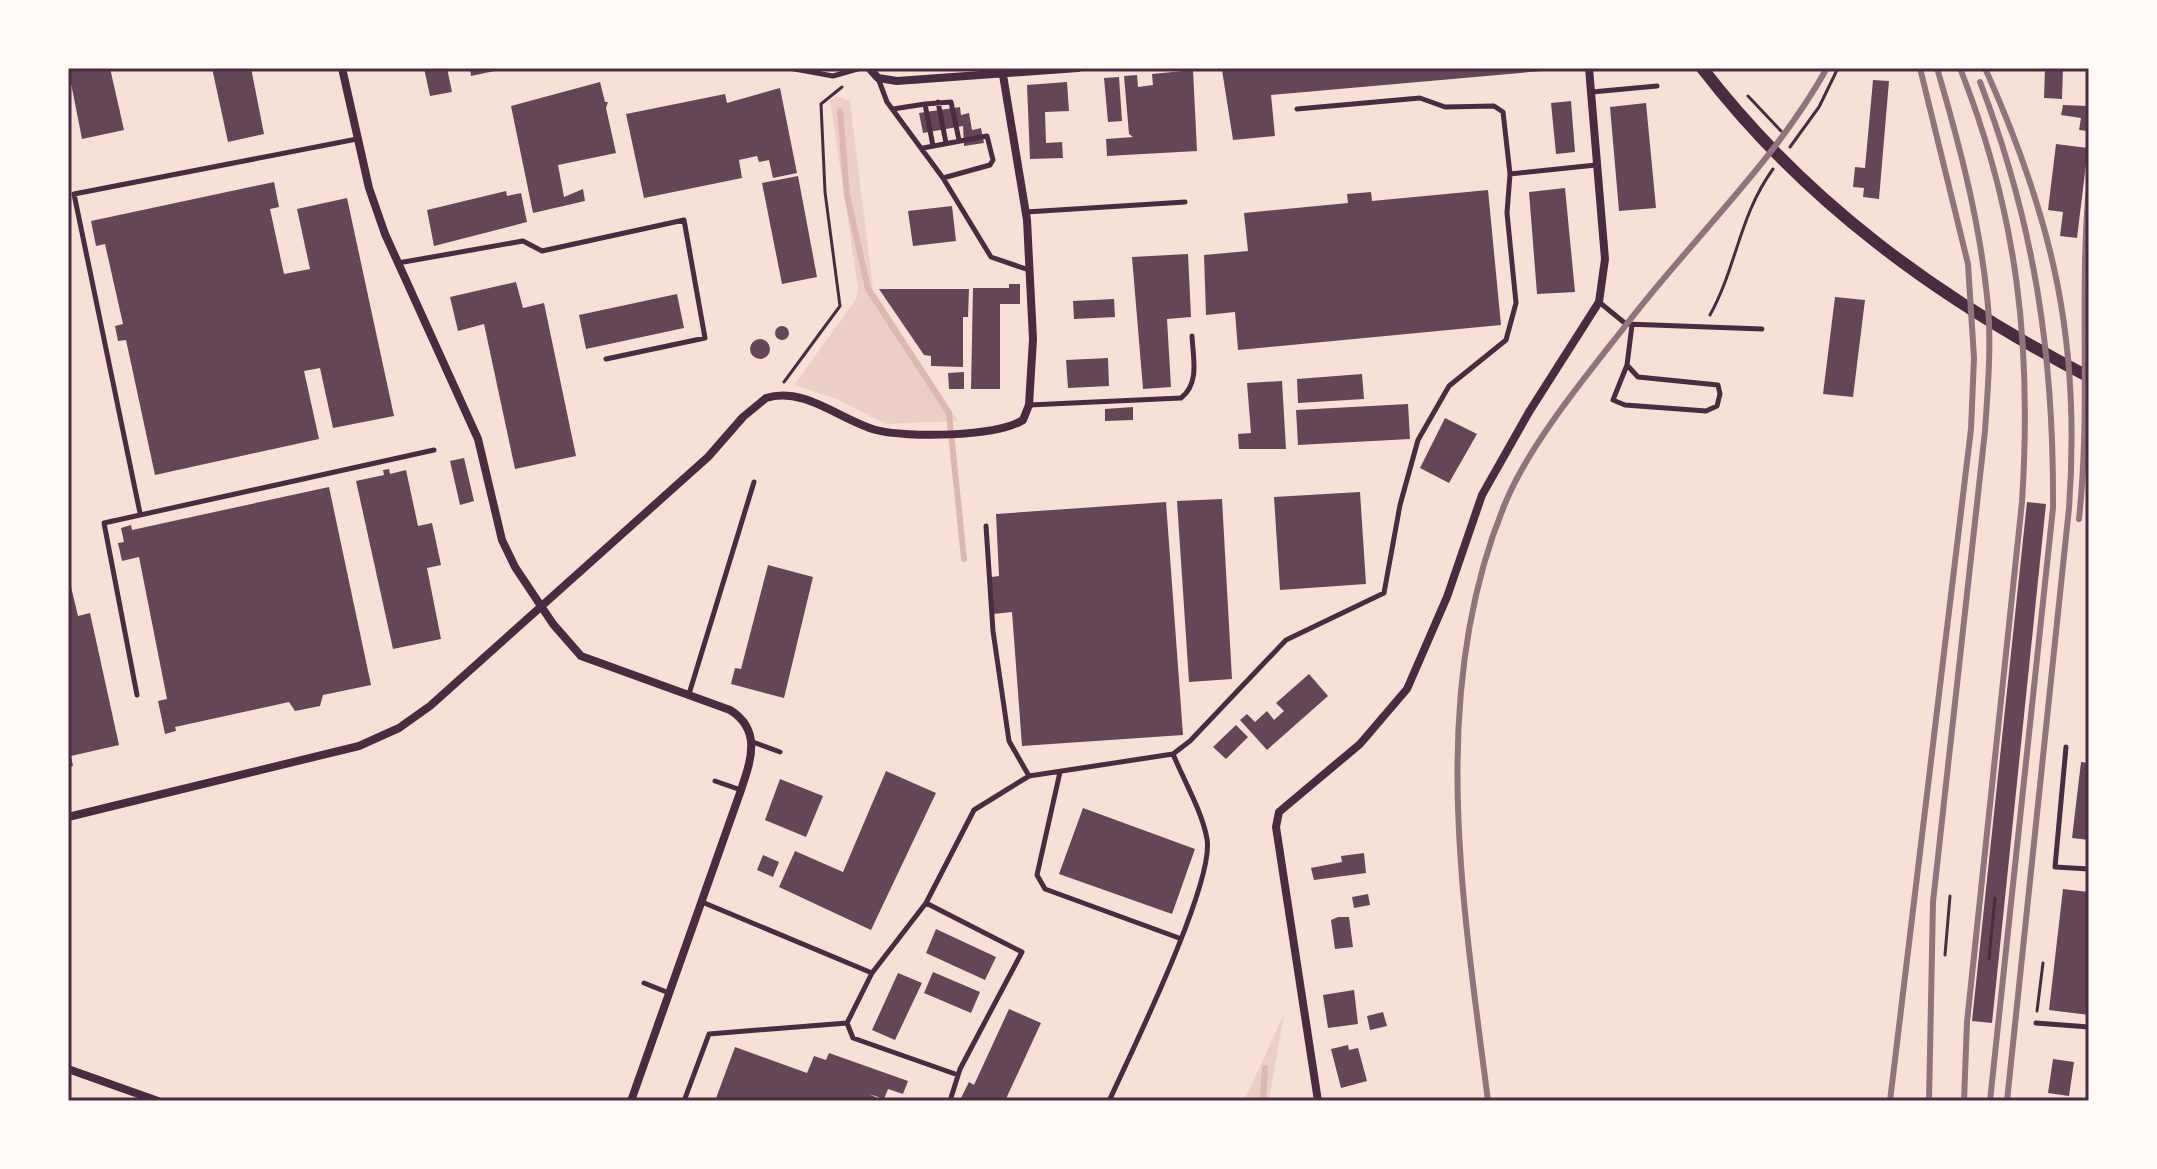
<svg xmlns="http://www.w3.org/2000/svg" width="2157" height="1169" font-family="Jost,sans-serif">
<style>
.green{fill:#ebcfc5}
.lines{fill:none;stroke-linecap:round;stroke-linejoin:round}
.stream{stroke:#dcb8b0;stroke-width:6}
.building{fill:#644757}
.path{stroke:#4a2c40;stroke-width:3}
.service{stroke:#4a2c40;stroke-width:5}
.minor{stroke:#4a2c40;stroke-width:8}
.tertiary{stroke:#4a2c40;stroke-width:12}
.rail{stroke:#8f747c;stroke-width:6}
.neatline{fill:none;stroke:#4a2c40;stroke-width:3}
</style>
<rect width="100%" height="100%" fill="#f7e1d7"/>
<path class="green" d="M837 96 850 101 873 289 958 421 886 424 834 398 794 385 856 299 858 287 830 100Z
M1284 1014 1269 1101H1244Z"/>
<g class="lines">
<path class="stream" d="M840 111 847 195 868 289 949 413 964 559
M1263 1101 1265 1068"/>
</g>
<path class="building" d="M68 68H110L124 130 82 139Z
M212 68H251L264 134 228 142Z
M424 68H447L452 92 430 96Z
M470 68H504V69L471 76Z
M1247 68H1553V70L1271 95 1275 136 1233 140 1222 70Z
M2045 68H2063L2062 99 2044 98Z
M1193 70 1197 151 1107 156 1106 139 1133 137 1129 134 1124 76 1137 75 1138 87 1153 85 1152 74Z
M1119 77 1122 121 1108 122 1104 78Z
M1873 80 1889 81 1879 199 1863 197 1864 188 1853 187 1855 167 1865 168Z
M600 82 605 102H608L606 108 616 153 558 165 564 197 583 189 585 201 533 213 511 106Z
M1067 82 1069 111 1045 112 1046 143 1062 142 1063 158 1030 159 1027 85Z
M780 88 797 173 773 178 769 160 759 162 757 156 739 160 742 178 644 198 626 114 725 94 727 103Z
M1571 101 1575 152 1556 154 1551 103Z
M1646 103 1656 208 1619 211 1610 107Z
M2063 105 2089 106 2088 131 2079 130 2081 118 2061 115Z
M960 107 961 115 969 113 972 130 981 128 984 143 964 146 963 126 923 133 919 113Z
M2056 144 2088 148 2077 238 2060 236 2063 212 2048 210Z
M798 176 817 277 782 284 762 183Z
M274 182 279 207 270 209 284 274 310 269 297 209 347 198 394 416 333 428 320 368 304 371 319 439 155 475 126 340 118 341 115 326 123 324 105 244 96 246 91 221Z
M1565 188 1575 292 1537 294 1529 192Z
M1488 190 1501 325 1238 350 1235 312 1206 315 1204 255 1248 251 1244 213 1348 203 1347 194 1371 192 1372 201Z
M506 191 507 196 521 193 527 222 434 246 427 210Z
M952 206 956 241 913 246 908 211Z
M1188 254 1191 317 1167 319 1171 387 1143 389 1132 257Z
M516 282 523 308 544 303 576 456 515 469 484 324 458 331 450 297Z
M1009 284H1020V304H1000V389H971L973 288H1009Z
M879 289H969L968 317H963V367L931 366V356L924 355Z
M677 294 684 328 586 349 579 315Z
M1835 297 1865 300 1853 397 1823 394Z
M1114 299 1115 317 1074 319 1073 301Z
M775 333a7 7 0 1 1 14 0a7 7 0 1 1-14 0Z
M750 349a10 10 0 1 1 20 0a10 10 0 1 1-20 0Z
M1108 358 1109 386 1068 388 1066 360Z
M964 372V389H949L948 373Z
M1362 374 1364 399 1298 403 1297 379Z
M1282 381 1286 449H1239L1238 434 1251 433 1247 383Z
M1408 404 1410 439 1298 445 1296 410Z
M1133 407V420L1105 421V409Z
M1445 418 1477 434 1449 483 1420 468Z
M464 458 474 501 460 505 450 461Z
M389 469 390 474 406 470 418 526 432 523 441 565 427 568 441 639 393 649 356 481 384 475 383 470Z
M329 487 371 685 323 695 320 706 295 711 289 702 175 727 176 731 165 734 158 701 167 699 139 557 122 561 118 543 124 542 121 528 131 525 132 530Z
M1360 492 1366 584 1280 590 1274 497Z
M1222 499 1232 679 1189 682 1177 501Z
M1166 502 1183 735 1022 746 1012 612 993 614 991 577 999 576 996 514Z
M2027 502 2046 504 1992 1023 1972 1021Z
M768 565 813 577 784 698 731 684 735 668 741 669Z
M68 574 78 616 90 613 119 745 71 756 73 766 68 767Z
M1309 674 1328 696 1267 750 1240 720 1247 714 1255 722 1267 711 1274 720 1284 711 1276 703Z
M1236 725 1248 737 1226 759 1213 747Z
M2081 762 2089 763V840L2072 838Z
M886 771 936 793 871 930 779 887 795 851 843 872Z
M780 779 823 796 806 837 765 820Z
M1083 808 1195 849 1172 914 1059 874Z
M1364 853 1366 873 1314 880 1311 868 1342 862 1341 856Z
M763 855 779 862 773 877 757 870Z
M2063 889 2089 892V1015L2049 1010Z
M1368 894 1370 905 1354 908 1352 897Z
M1338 917H1349L1353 947 1335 949 1331 920Z
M936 929 996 957 985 980 926 953Z
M933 972 980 992 971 1013 924 993Z
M898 973 922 983 895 1040 872 1030Z
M1354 990 1358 1024 1328 1028 1323 995Z
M1009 1009 1041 1023 1005 1101 961 1098 969 1082 974 1085Z
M1383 1012 1387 1026 1370 1030 1367 1016Z
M1348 1045 1349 1050 1358 1048 1367 1081 1341 1088 1331 1049Z
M735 1047 807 1073 814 1056 826 1060 829 1053 908 1081 903 1094 888 1089 884 1099 869 1094 884 1101H715Z
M2053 1059 2074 1062 2069 1096 2048 1093Z"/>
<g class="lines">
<path class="path" d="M1748 96 1781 131
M1790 147 1819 107 1838 68
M1710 315C1737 266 1739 216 1773 169
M784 382 840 306 825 192 821 104 842 87
M1945 955 1950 896
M1989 959 1995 898
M2037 1011 2043 963"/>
<path class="service" d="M789 68 833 76 861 68
M878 78 887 102 943 178 991 257 1029 270
M1592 92 1657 86
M938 102 946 143
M925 104 951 102 959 140
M893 109 925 104 933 146
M1297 109 1420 98 1445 107 1494 106 1503 112 1510 174
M923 148 987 136 993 160 990 165 943 178
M1026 212 1185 202
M398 263 523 241 542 251 684 220 705 338 606 359
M1599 302 1626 324 1762 329
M1627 365 1613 400 1625 405 1706 411 1717 406 1720 394 1718 385 1638 377 1627 365 1632 325
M1029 405 1181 398C1200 383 1193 358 1192 336
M140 513 74 194 357 139
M986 526 993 631 1009 741 1029 776
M689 694 754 482
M137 695 104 523 434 450
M753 742 780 752
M2066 747 2055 867 2089 869
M1060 772 1037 875 1045 889 1179 938
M715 781 741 790
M702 902 872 973
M926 903 872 973 847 1023 853 1038 958 1075
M644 983 669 993
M2036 1023 2089 1027
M684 1101 709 1034 847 1023
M950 1101 960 1069 1022 952 926 903 974 810 1029 776 1173 754 1190 741 1286 640 1384 593 1400 505 1418 440 1449 386 1506 340 1516 303 1507 213 1510 174 1596 165
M1109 1101C1131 1053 1215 882 1207 839 1202 811 1184 781 1173 754"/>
<path class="minor" d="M342 68 369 188 385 234 478 439 502 540 515 567 553 624 581 656 730 710C762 730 751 760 741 790L631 1101
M869 68 878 78 897 81 1078 68
M68 817 359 746 399 728 430 706 708 457 743 417 766 398C804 386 840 420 876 430 907 438 996 437 1023 420L1029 405 1033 339 1027 220 1003 75
M68 1069 158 1101
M1318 1101 1276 827 1279 812 1360 744 1407 689 1447 597 1482 495 1529 412 1599 302 1605 259 1589 68"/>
<path class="tertiary" d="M1702 68C1806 203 1939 299 2089 377"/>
<path class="rail" d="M1960 68C2018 215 2032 346 2022 502L1967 1022 1964 1101
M1985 68C2053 220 2081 341 2069 508L2007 1101
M1980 82C2035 225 2054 356 2053 508L1990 1101
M2079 519C2091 408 2079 297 2089 187
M1488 1101C1463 904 1426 688 1507 499 1532 441 1587 375 1626 325 1692 239 1774 163 1827 68
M1890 1101 1971 429 1974 358 1968 264 1920 68
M1929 1101 1933 902 1985 431C1988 386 1992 340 1987 296 1979 218 1959 143 1937 68"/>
</g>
<rect width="2157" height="1169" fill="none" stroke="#fffaf5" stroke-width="140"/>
<rect x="70" y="70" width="2017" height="1029" class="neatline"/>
</svg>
